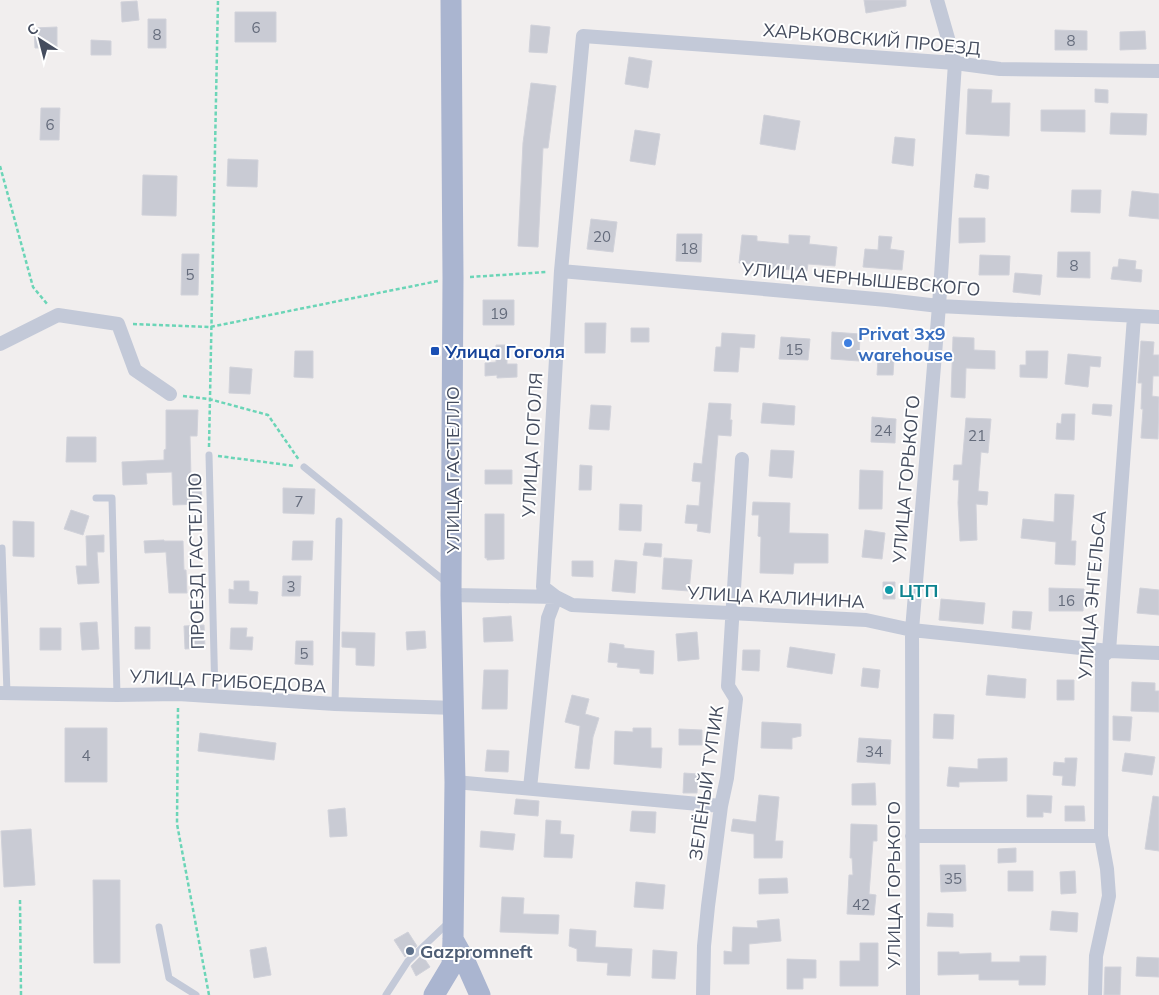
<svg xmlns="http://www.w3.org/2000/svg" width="1159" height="995" font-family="Mulish,sans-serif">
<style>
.building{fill:#c9cbd4;stroke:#d1d2da}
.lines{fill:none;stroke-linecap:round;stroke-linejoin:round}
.path{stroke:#6bd5b7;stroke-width:2.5;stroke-dasharray:4 2.5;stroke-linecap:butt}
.lane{stroke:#c3c9d8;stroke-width:7}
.street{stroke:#c3c9d8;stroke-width:14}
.primary{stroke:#aab5d0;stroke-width:21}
.shop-dot{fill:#3f7fe0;stroke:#fff;stroke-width:2}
.transit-dot{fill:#1a4fb4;stroke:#fff;stroke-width:2}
.culture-dot{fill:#0f9aa8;stroke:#fff;stroke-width:2}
.service-dot{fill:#5c6f8a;stroke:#fff;stroke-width:2}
.labels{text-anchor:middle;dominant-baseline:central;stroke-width:4;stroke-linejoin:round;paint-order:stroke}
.number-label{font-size:15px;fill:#656c7c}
.street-label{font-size:18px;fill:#444c5e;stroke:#fff}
.shop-label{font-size:18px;font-weight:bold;fill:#366cbe;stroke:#fff;text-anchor:start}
.transit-label{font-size:18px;font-weight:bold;fill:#164399;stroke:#fff;text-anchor:start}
.culture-label{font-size:18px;font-weight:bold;fill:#0d838f;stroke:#fff;text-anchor:start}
.service-label{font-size:18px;font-weight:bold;fill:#4e5e75;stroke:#fff;text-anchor:start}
</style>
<rect width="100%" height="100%" fill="#f1eeee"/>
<path class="building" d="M864 0H906V6L866 13Z
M137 1 139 20 122 22 121 2Z
M235 12H276V42H235Z
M148 19H166V48H148Z
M531 25 550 27 547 53 529 52Z
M57 27V48H35L34 28Z
M1055 30 1087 31V50H1055Z
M1145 31 1146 49 1120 50V32Z
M91 40 111 41V55H91Z
M629 57 652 61 648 88 625 84Z
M531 83 556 86 548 148H543L538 247 518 246 523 143Z
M968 89 992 90 991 103H1010L1009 136 966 134Z
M1095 89 1108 90V103L1095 102Z
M41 108H60L59 140H40Z
M1041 110H1085V132L1041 131Z
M1111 113 1147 114 1146 135 1110 134Z
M764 115 800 121 795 150 760 144Z
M635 130 660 134 655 165 630 161Z
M895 137 915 139 913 166 892 163Z
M228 159 258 160 257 187 227 186Z
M976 174 989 176 988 189 974 187Z
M143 175 177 176 176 216 142 215Z
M1072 190H1101L1100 213 1071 212Z
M1132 191 1159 194V219L1129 216Z
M959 218H985V242L959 243Z
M591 219 617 222 613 252 587 249Z
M677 234H702L701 262 676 261Z
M742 235 757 236V241L789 244V235L810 236 809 244 837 247 835 266 808 264 807 271 779 269 778 272 767 270V265L739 263Z
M879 236 892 237 890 249 904 251 902 270 863 267 865 249 878 250Z
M1058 252H1090V278L1057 277Z
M182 254H199L198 295H181Z
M980 255 1010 256 1009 275H979Z
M1119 259 1136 261 1135 269 1142 270 1141 282 1111 279 1113 267H1118Z
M1015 273 1042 275 1040 295 1013 292Z
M483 300H514V325H483Z
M585 323H606L605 353H585Z
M631 328H649V342H631Z
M832 332 860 334 859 361 831 359Z
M722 333 755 335 754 348 740 347 738 372 714 371 716 347H721Z
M781 337 810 339 808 360 779 359Z
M953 337 974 338V350L995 351V369L966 368 965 398 951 397Z
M1141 341 1154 342 1153 355H1159V376H1153L1152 396 1159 397 1158 439 1141 438 1143 409H1141L1142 383H1138Z
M496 345H507V364H517V377L497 378V375L485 376V363L496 362Z
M295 351H313V378L294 377Z
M1026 351H1048L1047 378 1020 377V365H1026Z
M1068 354 1101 357 1100 367 1090 366 1088 387 1065 384Z
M878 358 894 359 893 375H877Z
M230 367 252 369 250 394 229 393Z
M709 403 731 404 730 420H732L731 436 718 435 710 533 697 531 698 524 685 523 687 505 699 506 701 482 692 481 694 463 702 464Z
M763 403 795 406 794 425 761 423Z
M1093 404 1112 405 1111 416 1092 414Z
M591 405 611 406 609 430 589 429Z
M166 410H198L197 436H190L191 479 201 478 202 504 173 505 172 472 146 473 147 484 123 485 122 462 164 460V450L166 449Z
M1062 414H1075L1074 440 1056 439 1057 423 1061 424Z
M872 417 896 419 895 443 871 442Z
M966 418 991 419 988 453 981 452 978 491 988 492 987 505 976 504 977 540 960 541 958 503 959 480H953L954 465H962Z
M67 437H96V462H66Z
M771 450 794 451 792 478 769 476Z
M580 465 592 466 591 490H579Z
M485 470H512V484H485Z
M860 470 883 471 882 509H859Z
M283 488 315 489 314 514 283 513Z
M1055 494 1074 495 1071 541H1076L1075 565 1055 564 1056 542 1021 538 1023 519 1054 522Z
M753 502 790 503 789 533 828 534V563H794L793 574 760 573 761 537 758 536 759 515H752Z
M620 504 642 505 641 531 619 530Z
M71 510 89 516 83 535 64 529Z
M485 514H504V559L487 560V558H485Z
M13 521 34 522V557L13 556Z
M865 530 885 533 882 559 862 557Z
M104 535V552H97L99 583 78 584 76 566H87L86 536Z
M164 540V541H183L184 570H186L187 593H169L166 552 145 553 144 541Z
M293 541H313L312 560H292Z
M645 543 662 544 661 557 643 555Z
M664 558 692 560 689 591 662 589Z
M615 560 637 562 635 593 612 591Z
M572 561H593V577L572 576Z
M283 576H301L300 596H282Z
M234 581H249V591L258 592 257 604 229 603V589L234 590Z
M883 582H895V599H883Z
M1049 588 1084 589 1083 611H1049Z
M1140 588 1159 590V615L1137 613Z
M941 599 985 603 983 624 939 620Z
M1013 611 1032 612 1030 630 1012 628Z
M511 616 513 641 484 642 483 618Z
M97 622 99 649 82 650 80 623Z
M204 625 205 648 185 649 184 626Z
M135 627H150V649H135Z
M40 628H61V650H40Z
M231 628H247L246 637H253L252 650 230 649Z
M425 631 426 648 407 650 406 632Z
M342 632 375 633 374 666 356 665V648L342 647Z
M697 632 699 659 678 661 676 634Z
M296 641H313V665L295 664Z
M610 643 624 645V648L654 651 653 674 640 673V669L617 667 618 663 608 662Z
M790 647 835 654 832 674 787 667Z
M743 650H760L759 671 742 670Z
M863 668 880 670 878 688 861 686Z
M484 670H508L507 709H482Z
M988 675 1026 679 1025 698 986 695Z
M1057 680H1074V700H1057Z
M1132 682 1155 683V691H1159V712L1131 711Z
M572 695 589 699 585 714 599 718 593 737 589 769 575 768 580 726 565 722Z
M934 714 954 715 953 739 933 738Z
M1113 716 1132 717 1130 741 1113 740Z
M762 722 801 724V736L792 738V749L761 748Z
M65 728H107V782H65Z
M633 728H651V748H662L661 768 614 764 615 731 633 732Z
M679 729 702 730V745H679Z
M200 733 276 743 274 760 198 751Z
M859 738 891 740 890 764 857 762Z
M487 750 509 751 508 772 485 771Z
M1125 753 1155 757 1152 775 1122 771Z
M1007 758V781L959 782V787L947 786 949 767 978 769V759Z
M1065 758H1077L1075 786 1062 785 1063 776 1053 775 1054 762 1065 763Z
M684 773 698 774 697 793H683Z
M875 783 876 805H852V784Z
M759 795 779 797 775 841H783L782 858H754V834L731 831 733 819 756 822Z
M1027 795 1052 796 1051 813 1043 812V817H1027Z
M1153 796 1159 797V851L1145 849Z
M516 799 539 801 538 816 514 814Z
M1065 806H1084L1085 821H1065Z
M345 808 347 836 330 837 328 810Z
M632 811 656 812 655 833 630 831Z
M546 820 561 821 560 834 574 835 572 858 544 857Z
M851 824 877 825V841H873L869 894 876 895 874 915 847 914 849 875H853L852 858H850Z
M31 829 35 885 4 887 1 831Z
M481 831 515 834 513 850 480 847Z
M1016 848V862L998 863V849Z
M940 865H965L966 891 941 892Z
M1008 871H1033V891H1008Z
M1075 871 1076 893 1061 894 1060 872Z
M787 878 788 893 759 894V879Z
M93 880H120V963H94Z
M636 882 665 885 663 909 634 907Z
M502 897 524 898 523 914 559 915 558 934 500 932Z
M1052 911 1078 913 1077 932 1050 930Z
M928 913 953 914V927L927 926Z
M779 919 781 941 749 944V964H724V951L732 952 733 927 758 928 757 921Z
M570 929 596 931 595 947 632 949 630 976 607 975 608 963 577 961V949L569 946Z
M408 932 417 946 405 957 394 940Z
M860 943H878V986H840V961H860Z
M266 947 271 975 254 978 250 950Z
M653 950 677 952 675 979 652 978Z
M938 952H959V954L991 953V962H1020V956H1046L1045 985H1019V980H979V974L938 975Z
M422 955 430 967 416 976 411 966Z
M1137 957 1159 958V977L1136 976Z
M787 959 816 960V978H803V989H787Z
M1105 967H1121L1120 995H1104Z"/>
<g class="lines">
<path class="path" d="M0 166 33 287 48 305
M470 277 547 272
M133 324 210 327 438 281
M183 396 209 399 268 415 299 460
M209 447 218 0
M218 456 295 466
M178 708 177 824 209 995
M20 900 21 995"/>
<path class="lane" d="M209 455 215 696
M304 467 447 583
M96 498H112L117 695
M2 548 7 693
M335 704 339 521
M159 927 169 978 196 995
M386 995 408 961 448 923"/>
<path class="street" d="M561 271 887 300 939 306 1159 317
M0 344 58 315 118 324 135 370 170 394
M451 595 556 597 572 605 866 620 912 630 1109 651 1159 653
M0 693 117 695 178 694 335 704 455 708
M455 782 721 806
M530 788 548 618 556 597 543 587 561 271 583 36 955 63 1000 69 1159 71
M912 836H1101
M703 995 704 946 708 906 721 806 727 778 736 699 728 686 742 459
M913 995 912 630 939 306 955 63 937 0
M1095 995 1096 956 1109 896 1107 869 1101 836 1102 657 1109 651 1134 317"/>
<path class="primary" d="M454 941 464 959 480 995
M434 995 452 965 453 939 455 782 451 595 453 278 451 0"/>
</g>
<circle class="shop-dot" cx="848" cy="343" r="5"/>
<rect class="transit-dot" x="430" y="346" width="10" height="10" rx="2.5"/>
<circle class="culture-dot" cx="889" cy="590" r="5"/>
<circle class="service-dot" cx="410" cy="951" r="5"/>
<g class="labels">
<g class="number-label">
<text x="256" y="27">6</text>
<text x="157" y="34">8</text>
<text x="1071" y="40">8</text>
<text x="50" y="124">6</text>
<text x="602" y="236">20</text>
<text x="689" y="248">18</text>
<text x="1074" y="265">8</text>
<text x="190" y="274">5</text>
<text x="499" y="313">19</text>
<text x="794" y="349">15</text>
<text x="883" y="430">24</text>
<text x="977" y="435">21</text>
<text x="299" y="501">7</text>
<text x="291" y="586">3</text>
<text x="1066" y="600">16</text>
<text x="304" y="653">5</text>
<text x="874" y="751">34</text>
<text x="86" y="755">4</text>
<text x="953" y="878">35</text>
<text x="861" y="904">42</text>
</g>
<g class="street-label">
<text transform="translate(872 39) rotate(5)">ХАРЬКОВСКИЙ ПРОЕЗД</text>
<text transform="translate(861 279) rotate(5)">УЛИЦА ЧЕРНЫШЕВСКОГО</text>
<text transform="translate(532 445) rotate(-87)">УЛИЦА ГОГОЛЯ</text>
<text transform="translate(452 470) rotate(-90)">УЛИЦА ГАСТЕЛЛО</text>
<text transform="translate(906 479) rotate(-85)">УЛИЦА ГОРЬКОГО</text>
<text transform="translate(196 561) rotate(-91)">ПРОЕЗД ГАСТЕЛЛО</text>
<text transform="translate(1092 595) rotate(-85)">УЛИЦА ЭНГЕЛЬСА</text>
<text transform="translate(776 597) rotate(3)">УЛИЦА КАЛИНИНА</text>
<text transform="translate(228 681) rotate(3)">УЛИЦА ГРИБОЕДОВА</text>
<text transform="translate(706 783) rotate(-82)">ЗЕЛЁНЫЙ ТУПИК</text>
<text transform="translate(893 885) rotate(-90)">УЛИЦА ГОРЬКОГО</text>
</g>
<g class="shop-label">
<text x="858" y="333">Privat 3x9<tspan x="858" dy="21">warehouse</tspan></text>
</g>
<g class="transit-label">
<text x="445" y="351">Улица Гоголя</text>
</g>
<g class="culture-label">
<text x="899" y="590">ЦТП</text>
</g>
<g class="service-label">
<text x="420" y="951">Gazpromneft</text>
</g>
</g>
<g transform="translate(40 40) rotate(324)" stroke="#ffffff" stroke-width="4" paint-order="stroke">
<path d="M0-4L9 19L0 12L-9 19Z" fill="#444c5e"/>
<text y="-8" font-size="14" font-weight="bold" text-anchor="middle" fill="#444c5e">С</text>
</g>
</svg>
